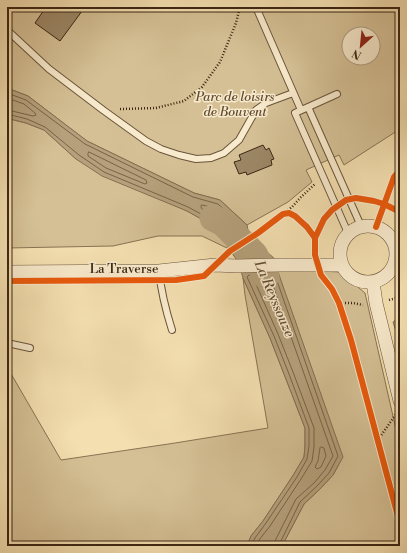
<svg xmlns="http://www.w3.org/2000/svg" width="407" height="553" font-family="'Libre Bodoni',serif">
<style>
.green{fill:#d5c095;stroke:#887354;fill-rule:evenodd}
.water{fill:#b5a07b;stroke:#846f52}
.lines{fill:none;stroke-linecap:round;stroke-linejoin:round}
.shore{stroke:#786348;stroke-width:1}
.river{stroke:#b5a07b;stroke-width:27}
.building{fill:#9b8665;stroke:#3b2614}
.service-casing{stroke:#69543b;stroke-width:8}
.minor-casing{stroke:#69543b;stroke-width:14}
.path{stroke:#3b2614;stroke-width:2.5;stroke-dasharray:1 2;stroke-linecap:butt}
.service{stroke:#f8eacc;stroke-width:6}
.minor{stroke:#f8eacc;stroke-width:13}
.cycleway-casing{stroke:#f8eacc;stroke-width:8}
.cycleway{stroke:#e8590c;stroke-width:6}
.labels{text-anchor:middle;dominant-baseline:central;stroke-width:3;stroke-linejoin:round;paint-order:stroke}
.park-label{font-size:13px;font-style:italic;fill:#624c34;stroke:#f8eacc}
.street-label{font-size:13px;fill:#3b2614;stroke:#f8eacc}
.water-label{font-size:14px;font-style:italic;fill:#604b33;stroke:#f8eacc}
</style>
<rect width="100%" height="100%" fill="#f4dfb0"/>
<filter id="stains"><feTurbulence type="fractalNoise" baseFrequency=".005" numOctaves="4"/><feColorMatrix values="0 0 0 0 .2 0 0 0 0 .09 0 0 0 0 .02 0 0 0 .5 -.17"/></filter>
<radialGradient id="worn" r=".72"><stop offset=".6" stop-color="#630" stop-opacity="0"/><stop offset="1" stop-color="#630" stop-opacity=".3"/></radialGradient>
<path class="green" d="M7 7H400V129L344 165 339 155 306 170 312 182 288 202 247 225 220 200 194 193 87 141 28 96 7 88ZM349 34H373V58H349Z
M7 119H10L26 123 44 130 76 159 187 211 221 230 229 249 202 236H158L113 246 7 248Z
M277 269 340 272 365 293 400 447V546H282L304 504 320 489 333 475 338 466Z
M243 278 270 338 305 428V446L304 457 294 474 263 521 251 536 249 541V546H7V373L10 372 61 460 175 443 268 428 245 295Z
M400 317V344L393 322Z"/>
<path class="water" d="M7 88 28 96 87 141 194 193 220 200 247 225 249 235 229 249 221 230 187 211 102 176 76 159 44 130 26 123 10 119H7Z
M253 240 275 259 239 263 231 252Z
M277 269 343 457 333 475 320 489 304 504 282 546H249V541L251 536 263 521 294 474 304 457 305 446V428L270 338 243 278 241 271Z"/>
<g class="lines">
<path class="shore" d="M7 93 26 100 85 144 193 197 218 204 243 227 244 233 233 242H231L225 228 223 226 188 207 104 172 79 155 45 127 27 119 11 115H7
M7 98 24 104 35 113 36 115 33 116 12 111 7 110
M89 152 146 180 147 183 145 184 106 168 88 156V154Z
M202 205 215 208 225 217V219L223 220 202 209 201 207Z
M240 258 238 255V253L253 245 264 255V257L262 258
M321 447 324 448 326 456 321 467 317 469 315 467 318 461 320 448Z
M253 546V542L255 538 266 523 297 477 307 459 309 446V428L289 374 274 336 247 277 249 275 273 273 275 274 276 278 338 456 329 473 317 486 300 502 280 543 279 546
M258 546 259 540 270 526 301 479 312 461 314 447V428L293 372 278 334 255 282 256 279 270 278 271 280 333 456 325 470 314 483 296 499 275 541 274 546"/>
<path class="river" d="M213 218 223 223 254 254 266 276"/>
</g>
<path class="building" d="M46 7H85L60 41 35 23Z
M263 145 266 150 269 148 274 159 271 160 272 165 247 175 246 172 239 174 234 162 241 160 239 155Z"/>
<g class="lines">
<defs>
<path id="service" d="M256 7 301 110
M7 30 49 69 103 110 146 141 161 149 179 155 196 159 211 158 224 153 239 140 256 110 266 103 293 93
M337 94 295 113 348 233
M308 107 361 226
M159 271C161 291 166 311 172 330
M7 343 30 348"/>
<path id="minor" d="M340 254a28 28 0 1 1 56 0a28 28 0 1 1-56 0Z
M7 272 159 271 215 265 237 266 280 265H342
M373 282 376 303 400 401"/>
</defs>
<use href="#service" class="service-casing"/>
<use href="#minor" class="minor-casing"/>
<path class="path" d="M120 109 156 108 184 101 202 87 220 62 236 23 240 7
M283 214 292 207 300 198 315 184
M230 251 258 233
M389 300 400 297
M339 303H353L363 305
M378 440 396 414"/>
<use href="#service" class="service"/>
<use href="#minor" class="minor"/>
<defs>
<path id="cycleway" d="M400 212 384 204 374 201 356 198 346 200 332 210 324 219 315 238V255L321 275 332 289 339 303 351 340 400 524
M376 227 394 177 400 170
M7 281 176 280 204 276 230 251 258 233 283 214 289 213 295 216 307 227 315 238"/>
</defs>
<use href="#cycleway" class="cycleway-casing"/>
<use href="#cycleway" class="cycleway"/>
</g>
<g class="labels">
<g class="park-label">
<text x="235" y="97">Parc de loisirs<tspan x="235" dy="15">de Bouvent</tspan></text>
</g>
<g class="street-label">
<text x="124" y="269">La Traverse</text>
</g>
<g class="water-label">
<text transform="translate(274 299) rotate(67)">La Reyssouze</text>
</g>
</g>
<rect width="407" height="553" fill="none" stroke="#f4dfb0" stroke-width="24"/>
<rect x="8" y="8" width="391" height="537" fill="none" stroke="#3b2614" stroke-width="2"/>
<rect x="12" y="12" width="383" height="529" fill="none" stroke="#3b2614"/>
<g transform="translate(361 46) rotate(207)"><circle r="19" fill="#f8eacc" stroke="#ac9c82"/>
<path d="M0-3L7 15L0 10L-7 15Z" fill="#8f2418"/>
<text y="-6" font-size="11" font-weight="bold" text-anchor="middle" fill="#3b2614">N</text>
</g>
<rect width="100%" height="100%" filter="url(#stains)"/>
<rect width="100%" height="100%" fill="url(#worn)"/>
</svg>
